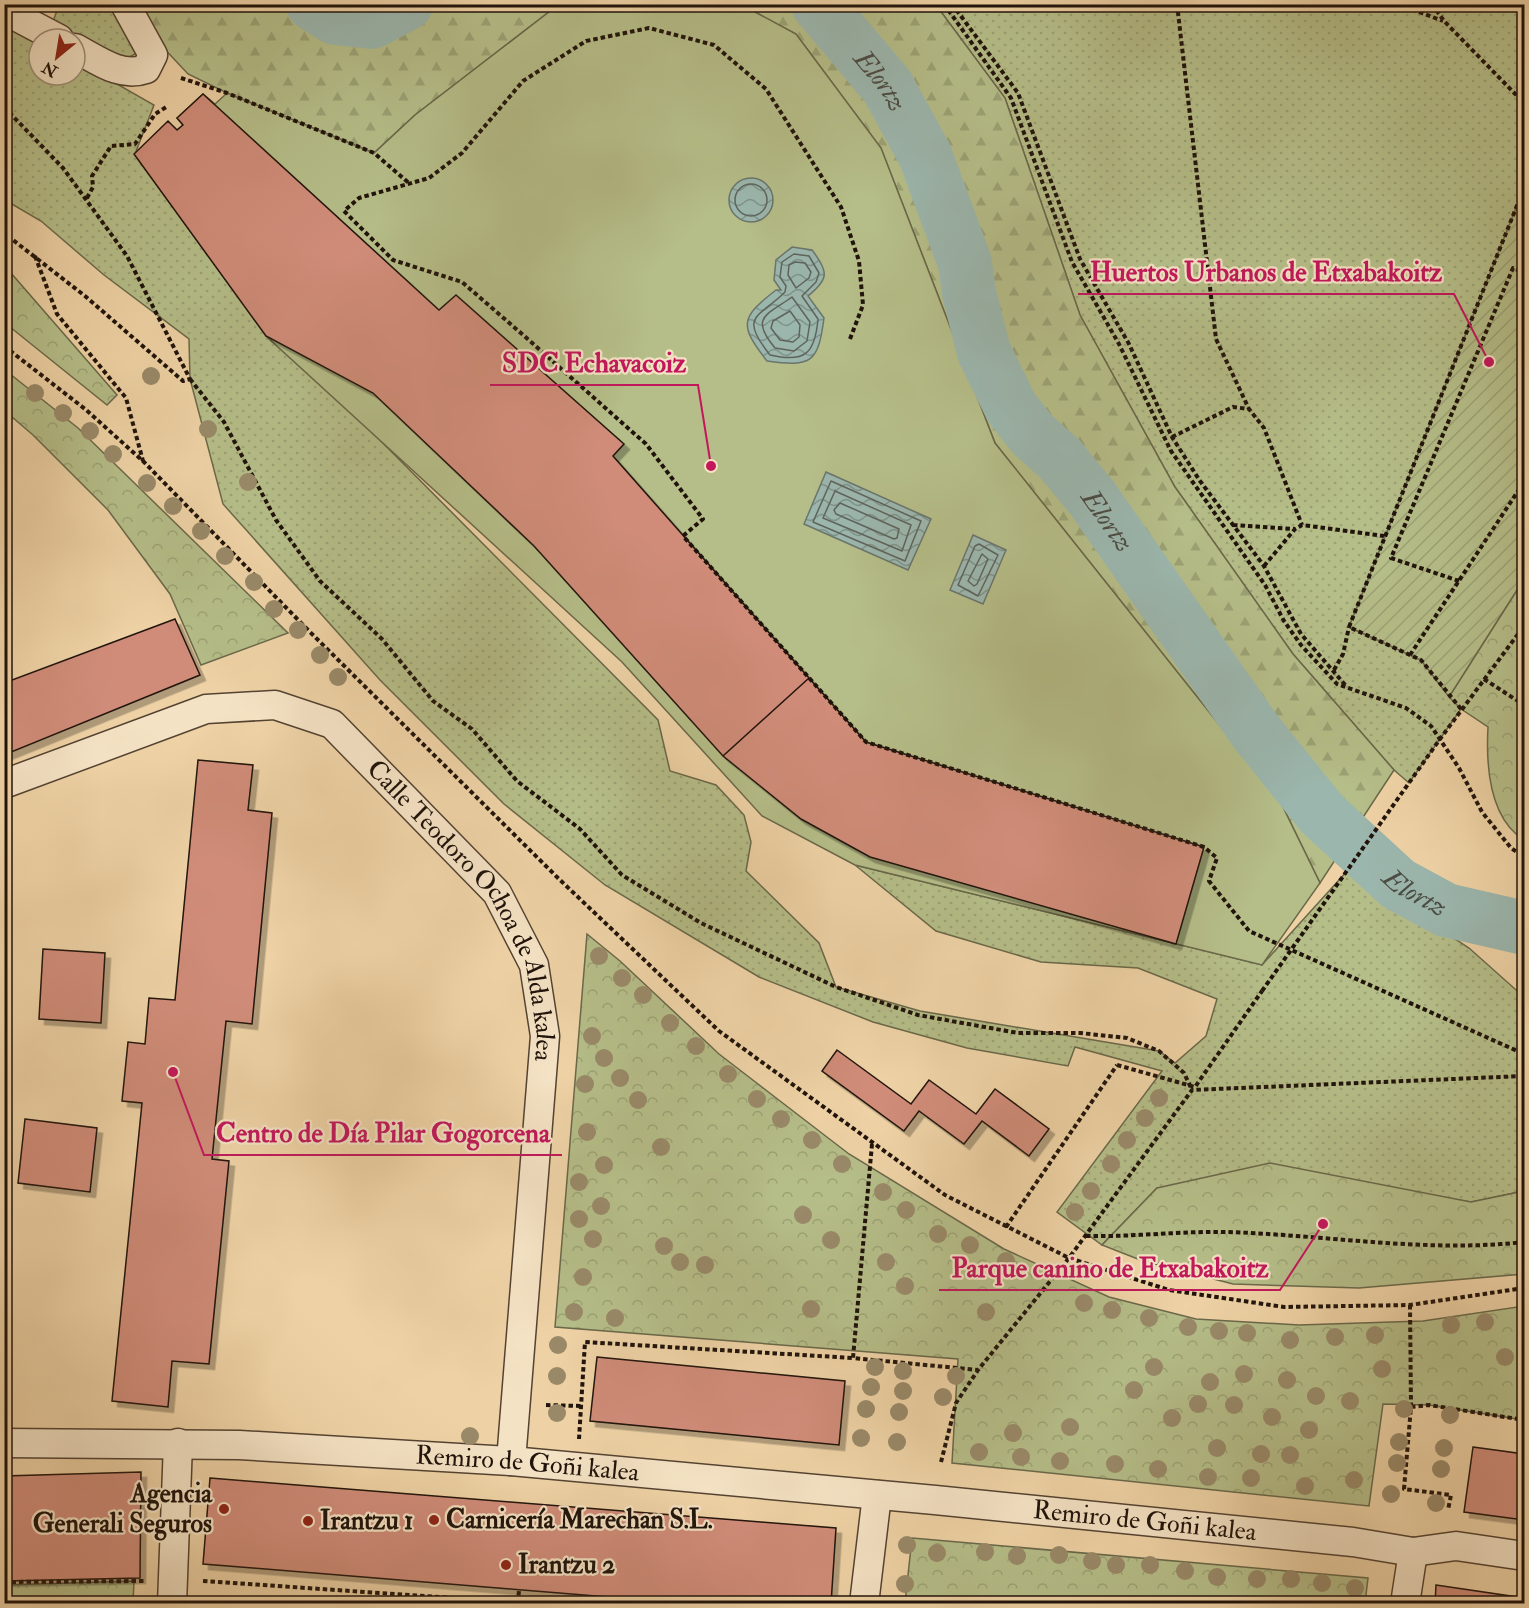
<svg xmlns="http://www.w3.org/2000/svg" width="1529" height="1608" font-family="'IM FELL Double Pica',serif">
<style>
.grass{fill:url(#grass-dots);stroke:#6a684a;stroke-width:1.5}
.forest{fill:url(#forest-firs);stroke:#6a684a;stroke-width:1.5}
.park{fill:url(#park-crowns);stroke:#6a684a;stroke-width:1.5}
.garden{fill:url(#garden-furrows);stroke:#6a684a;stroke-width:1.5}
.pitch{fill:#b5bd88;stroke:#6a684a;stroke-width:1.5}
.water{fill:url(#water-waves);stroke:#6a756c;stroke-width:1.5}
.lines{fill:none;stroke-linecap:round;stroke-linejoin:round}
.shore{stroke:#5e645c;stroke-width:1.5}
.river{stroke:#9bb6ad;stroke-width:54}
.building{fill:#d08c79;stroke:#20130b;stroke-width:1.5;filter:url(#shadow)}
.minor-casing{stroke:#544332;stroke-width:31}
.path{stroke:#20130b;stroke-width:4;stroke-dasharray:4.5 3;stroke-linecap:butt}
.minor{stroke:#f4e2c4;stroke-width:28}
.path-bridge{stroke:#20130b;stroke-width:4;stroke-dasharray:4.5 3;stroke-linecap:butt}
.tree{fill:#998968}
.poi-dot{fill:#8f2418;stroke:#f4e2c4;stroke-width:2}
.labels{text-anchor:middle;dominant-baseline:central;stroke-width:4.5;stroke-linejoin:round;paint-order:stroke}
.street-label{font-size:26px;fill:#20130b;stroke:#f4e2c4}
.poi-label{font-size:26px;font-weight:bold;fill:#20130b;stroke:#f4e2c4;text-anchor:start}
.water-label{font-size:27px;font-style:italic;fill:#4b4c44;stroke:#f4e2c4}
.leader{fill:none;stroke:#c2185b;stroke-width:2}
.callout-dot{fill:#c2185b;stroke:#f4e2c4;stroke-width:2}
.callout-label{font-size:27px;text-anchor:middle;font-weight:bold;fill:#c2185b;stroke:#f4e2c4;stroke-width:4.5;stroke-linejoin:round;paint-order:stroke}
</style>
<defs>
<pattern id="grass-dots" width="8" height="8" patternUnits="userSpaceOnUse" patternTransform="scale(1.5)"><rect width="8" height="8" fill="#b5bd88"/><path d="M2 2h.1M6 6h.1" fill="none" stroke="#9ba274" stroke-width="1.8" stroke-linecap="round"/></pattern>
<pattern id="forest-firs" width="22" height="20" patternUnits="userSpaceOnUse" patternTransform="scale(1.5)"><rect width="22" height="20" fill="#b5bd88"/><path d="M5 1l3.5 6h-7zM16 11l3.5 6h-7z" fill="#9ba274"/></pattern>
<pattern id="park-crowns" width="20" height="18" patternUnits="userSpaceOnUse" patternTransform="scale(1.5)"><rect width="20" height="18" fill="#b5bd88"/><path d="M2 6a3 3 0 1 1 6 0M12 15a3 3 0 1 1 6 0" fill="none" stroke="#9ba274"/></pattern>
<pattern id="garden-furrows" width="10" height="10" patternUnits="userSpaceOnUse" patternTransform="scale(1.5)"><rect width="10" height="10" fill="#b5bd88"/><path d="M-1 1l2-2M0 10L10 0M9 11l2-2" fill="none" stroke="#9ba274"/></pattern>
<pattern id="water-waves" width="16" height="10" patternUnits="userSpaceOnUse" patternTransform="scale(1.5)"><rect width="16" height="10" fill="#9bb6ad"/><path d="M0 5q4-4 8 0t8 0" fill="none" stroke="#7e938b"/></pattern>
<filter id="shadow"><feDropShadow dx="5.5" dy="5.5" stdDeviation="0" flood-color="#0004"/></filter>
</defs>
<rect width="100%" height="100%" fill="#eed2a5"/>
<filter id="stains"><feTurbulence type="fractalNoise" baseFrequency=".00333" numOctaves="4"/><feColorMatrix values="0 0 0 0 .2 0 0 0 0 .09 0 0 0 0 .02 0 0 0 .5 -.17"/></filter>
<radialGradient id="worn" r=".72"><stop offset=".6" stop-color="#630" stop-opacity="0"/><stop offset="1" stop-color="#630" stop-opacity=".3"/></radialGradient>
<path class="grass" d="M59 5H111L132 36 137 53 122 61 51 27Z
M936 5H1524V189L1349 627 1421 660 1461 709 1409 783 1394 770 1293 654 1175 487 1080 315 1005 98Z
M5 19 39 39V75H75V60L154 105 135 154 266 336 365 425 658 720 670 771 716 785 744 815 751 842 746 871 819 943 836 987 920 1011 1159 1051 1175 1063 1206 1036 1217 999 1138 968 1041 962 936 931 855 865 1262 965 1349 869 1469 948 1524 997V1191L1471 1202 1407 1192 1157 1188 1102 1245 1057 1212 1162 1071 1075 1047 1068 1066 967 1048 873 1022 759 977 605 885 504 804 380 680 223 504 190 379 189 339 104 275 41 221 5 200Z"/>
<path class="forest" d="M140 5H558L415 115 374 153 227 93 188 74 159 43Z
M742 5H936L1005 98 1080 315 1175 487 1293 654 1394 770 1320 883 1280 801 995 443 881 148 796 34Z"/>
<path class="park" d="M4 265 117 395 107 405 5 323Z
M5 370 78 428 288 633 201 665 170 594 108 510 33 435 5 411Z
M1524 579V840C1489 818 1486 764 1488 727L1461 709 1449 697Z
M587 934 620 961 719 1054 849 1154 1004 1249 1109 1297 1196 1319 1299 1325 1423 1321 1524 1306V1420L1429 1405 1383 1404 1369 1506 952 1463 958 1359 555 1327Z
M1270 1163 1471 1202 1524 1191V1274L1359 1288 1233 1284 1143 1261 1102 1245 1157 1188Z
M912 1538 1368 1578 1365 1603H905Z
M134 1581 133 1603H5V1585Z"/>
<path class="garden" d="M1524 188V579L1449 697 1421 660 1349 627Z"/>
<path class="pitch" d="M558 5H742L796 34 881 148 995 443 1280 801 1320 883 1262 965 855 865 762 816 622 662 266 336 177 130 183 125 177 118 203 94 215 104 227 93 374 153 415 115Z"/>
<path class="water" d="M729 200a22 22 0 1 1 44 0a22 22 0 1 1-44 0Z
M792 247 812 250C829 272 829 279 808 296L824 318C818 363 812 367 767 361 739 325 740 318 776 290H781L774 280 776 260Z
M826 472 931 519 908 570 804 524Z
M973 535 1006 550 983 604 950 590Z"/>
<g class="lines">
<path class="shore" d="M735 200a16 16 0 1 1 32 0a16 16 0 1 1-32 0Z
M794 254 809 256 819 273 816 282 802 296 818 319C815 354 805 363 770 355 738 315 759 318 785 292L786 286 780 277 782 262Z
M795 262 805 263 811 272 809 278 796 288 788 275 789 265Z
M792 297 810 322 807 341 794 351 775 348C749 317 767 315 792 297Z
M790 311 800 325 799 337 793 342 780 340 771 328 773 321Z
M831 481 921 521 905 561 813 522Z
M835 491 911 525 902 551 823 518Z
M840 503 899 529 897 538 894 539 836 514 834 510Z
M979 544 998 555 978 596 958 585 975 546Z
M982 554 988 559 977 584 974 586 968 581Z"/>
<g class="river">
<path d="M313 4 335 18 372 22 406 4"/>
<path id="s1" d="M818 4 887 86 925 155 965 263 969 293 984 352 1011 407 1032 434 1060 459 1092 498 1256 732 1322 814 1398 884 1446 910 1524 928"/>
</g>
</g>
<path class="building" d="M203 94 439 310 456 295 624 444 613 456 809 678 723 756 534 546 373 393 266 336 134 154 168 121 177 130 183 125 177 118Z
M175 619 200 675 4 755V683Z
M809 678 866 742 1204 847 1176 944 870 857 801 819 723 756Z
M198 760 253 765 248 810 272 813 252 1024 226 1021 212 1159 229 1161 209 1364 172 1361 168 1407 112 1401 142 1103 122 1101 128 1042 145 1044 149 998 175 1000Z
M43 949 105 953 101 1023 39 1019Z
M837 1050 911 1104 929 1080 976 1114 995 1089 1049 1129 1029 1156 982 1121 964 1144 919 1111 904 1131 822 1071Z
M25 1119 97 1128 90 1192 18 1183Z
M597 1357 845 1381 839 1445 590 1421Z
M1473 1447 1524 1454V1520L1464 1512Z
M141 1472 140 1578 4 1581V1476Z
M210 1478 836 1528 831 1604H694L203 1564Z
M1436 1585 1524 1598V1604H1435Z
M224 1597 266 1601V1604H223Z"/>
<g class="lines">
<defs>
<g id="minor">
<path d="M4 10 59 39"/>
<path d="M75 48C98 60 120 78 146 69L153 55 125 4"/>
<path id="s2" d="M4 784 206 709 275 705 332 724 497 893 534 965 545 1036 511 1461"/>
<path id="s3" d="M4 1443 239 1445 511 1461 935 1500 1353 1542 1413 1552 1456 1546 1524 1556"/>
<path d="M172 1604 178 1443"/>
<path d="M864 1604 877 1495"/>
<path d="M1405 1604 1413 1552"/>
</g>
</defs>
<use href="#minor" class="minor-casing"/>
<path class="path" d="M944 4 1011 98 1072 262 1119 344 1171 451 1265 585 1284 621 1301 645 1337 684 1406 708 1431 726 1459 768 1482 812 1511 848 1524 857
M952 4 1018 93 1080 259 1129 344 1172 437 1200 481 1264 566 1301 634 1347 687
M1177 4 1216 339 1249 409
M1398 4 1443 21
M1432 4 1444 21 1524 103
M181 78 227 93 374 153 410 184
M4 107 63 168 127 256 190 379 183 381 85 296 4 233
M87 198 93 187 92 176 111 146 135 144 155 114 168 106
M35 256 57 314 126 398 143 461
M850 339 863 305 859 261 841 207 766 89 714 45 649 28 586 41 523 81 462 153 429 178 359 198 344 211 393 260 462 282 522 334 646 444 703 519 683 536 866 742 1204 847 1217 858 1209 881 1249 931 1524 1054
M4 346 85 409 143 461 307 629 560 880 719 1031 945 1195 1069 1258 1169 1290 1284 1307 1410 1305 1524 1288
M190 379 224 422 276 520 320 581 382 639 433 701 472 729 517 781 580 829 622 875 701 923 836 987 918 1015 1018 1033H1080L1127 1038 1159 1051 1184 1073 1192 1090
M1172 437 1233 407 1249 409 1264 428 1302 525
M1233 525 1295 529
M1264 566 1295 529 1302 525 1384 536
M1459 581 1391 558 1513 268 1524 273
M1410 655 1524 482
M1334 670 1343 654 1349 627
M1484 679 1524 705
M1461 709 1421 660 1349 627 1524 188
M1262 991 1440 739 1524 626
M872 1144 853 1358 978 1370
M1006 1227 1117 1065
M1086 1236C1133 1237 1180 1231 1227 1232 1326 1235 1426 1253 1524 1242
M1410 1305 1411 1407 1404 1489 1451 1495 1448 1510
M546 1405 581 1406
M1411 1407 1429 1405 1524 1420
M579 1439 585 1342 853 1358
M941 1462 956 1403 978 1370 1069 1258 1192 1090 1524 1076
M203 1581 543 1604
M4 1582 144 1581
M518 1603 519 1590"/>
<use href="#minor" class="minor"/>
<path class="path-bridge" d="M1117 1065 1195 1087 1262 991"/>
</g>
<g class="tree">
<circle cx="151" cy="376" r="9"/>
<circle cx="35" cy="393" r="9"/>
<circle cx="63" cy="413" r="9"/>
<circle cx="208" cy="429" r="9"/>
<circle cx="90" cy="431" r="9"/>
<circle cx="113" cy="454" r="9"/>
<circle cx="248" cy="482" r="9"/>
<circle cx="147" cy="483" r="9"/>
<circle cx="173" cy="506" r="9"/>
<circle cx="201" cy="531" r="9"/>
<circle cx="225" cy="556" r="9"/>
<circle cx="254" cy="582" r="9"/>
<circle cx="274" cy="609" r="9"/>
<circle cx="298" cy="630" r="9"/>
<circle cx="320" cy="655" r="9"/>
<circle cx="338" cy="677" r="9"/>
<circle cx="599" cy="956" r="9"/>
<circle cx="622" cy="978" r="9"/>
<circle cx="643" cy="995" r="9"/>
<circle cx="670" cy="1023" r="9"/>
<circle cx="592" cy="1036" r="9"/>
<circle cx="696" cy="1046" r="9"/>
<circle cx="604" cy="1058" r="9"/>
<circle cx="728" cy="1074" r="9"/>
<circle cx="620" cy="1078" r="9"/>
<circle cx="585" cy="1084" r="9"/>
<circle cx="1159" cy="1098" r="9"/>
<circle cx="757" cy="1099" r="9"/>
<circle cx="638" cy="1100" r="9"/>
<circle cx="1145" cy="1118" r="9"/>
<circle cx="781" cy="1119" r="9"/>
<circle cx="587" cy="1132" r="9"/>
<circle cx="812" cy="1140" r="9"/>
<circle cx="1127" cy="1140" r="9"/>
<circle cx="661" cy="1147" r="9"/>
<circle cx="842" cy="1164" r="9"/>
<circle cx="1111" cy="1164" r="9"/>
<circle cx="604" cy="1165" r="9"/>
<circle cx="579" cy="1182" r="9"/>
<circle cx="1091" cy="1191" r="9"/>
<circle cx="883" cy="1192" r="9"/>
<circle cx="601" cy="1206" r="9"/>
<circle cx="906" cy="1210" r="9"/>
<circle cx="1075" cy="1212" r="9"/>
<circle cx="803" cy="1215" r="9"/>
<circle cx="579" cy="1219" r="9"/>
<circle cx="938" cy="1234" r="9"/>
<circle cx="593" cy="1239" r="9"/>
<circle cx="831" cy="1240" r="9"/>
<circle cx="970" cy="1245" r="9"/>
<circle cx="664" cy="1246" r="9"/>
<circle cx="1006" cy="1261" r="9"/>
<circle cx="680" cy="1262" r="9"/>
<circle cx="886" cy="1262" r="9"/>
<circle cx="705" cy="1265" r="9"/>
<circle cx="583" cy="1277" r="9"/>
<circle cx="905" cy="1286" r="9"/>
<circle cx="1084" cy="1303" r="9"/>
<circle cx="811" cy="1309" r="9"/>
<circle cx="1112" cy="1310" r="9"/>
<circle cx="574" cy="1312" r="9"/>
<circle cx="986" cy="1312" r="9"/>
<circle cx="615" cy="1318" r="9"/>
<circle cx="1149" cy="1318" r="9"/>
<circle cx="1485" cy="1322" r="9"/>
<circle cx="1451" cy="1325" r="9"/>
<circle cx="1188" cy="1327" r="9"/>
<circle cx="1219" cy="1331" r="9"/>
<circle cx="1247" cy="1333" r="9"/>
<circle cx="1375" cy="1335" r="9"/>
<circle cx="1335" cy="1337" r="9"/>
<circle cx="1290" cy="1340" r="9"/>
<circle cx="558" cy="1345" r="9"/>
<circle cx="1505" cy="1357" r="9"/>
<circle cx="875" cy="1367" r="9"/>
<circle cx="1154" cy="1367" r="9"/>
<circle cx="1382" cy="1369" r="9"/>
<circle cx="903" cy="1371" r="9"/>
<circle cx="1244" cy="1374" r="9"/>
<circle cx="557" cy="1376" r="9"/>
<circle cx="956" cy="1376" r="9"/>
<circle cx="1287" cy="1380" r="9"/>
<circle cx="1210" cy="1382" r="9"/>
<circle cx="871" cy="1387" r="9"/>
<circle cx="1134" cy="1390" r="9"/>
<circle cx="903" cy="1391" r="9"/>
<circle cx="1316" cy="1396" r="9"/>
<circle cx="943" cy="1397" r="9"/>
<circle cx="1350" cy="1401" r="9"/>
<circle cx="1198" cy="1404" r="9"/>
<circle cx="1234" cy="1405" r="9"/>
<circle cx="866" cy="1409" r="9"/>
<circle cx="1404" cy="1409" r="9"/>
<circle cx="899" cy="1412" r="9"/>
<circle cx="557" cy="1413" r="9"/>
<circle cx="1450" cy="1415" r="9"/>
<circle cx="1272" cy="1417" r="9"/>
<circle cx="1172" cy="1418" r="9"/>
<circle cx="1070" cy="1427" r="9"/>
<circle cx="1309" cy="1430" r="9"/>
<circle cx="1013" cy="1433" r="9"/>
<circle cx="470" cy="1436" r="9"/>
<circle cx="861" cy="1438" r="9"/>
<circle cx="897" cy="1442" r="9"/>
<circle cx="1399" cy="1442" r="9"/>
<circle cx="1217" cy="1448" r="9"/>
<circle cx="1444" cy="1448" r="9"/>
<circle cx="979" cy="1452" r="9"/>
<circle cx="1261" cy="1454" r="9"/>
<circle cx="1290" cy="1455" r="9"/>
<circle cx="1021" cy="1457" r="9"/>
<circle cx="1060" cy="1461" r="9"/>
<circle cx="1397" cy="1463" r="9"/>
<circle cx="1115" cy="1464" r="9"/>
<circle cx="1158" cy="1469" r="9"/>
<circle cx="1441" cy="1469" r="9"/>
<circle cx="1208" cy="1477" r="9"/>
<circle cx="1251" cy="1478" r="9"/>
<circle cx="1354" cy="1480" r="9"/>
<circle cx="1305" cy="1486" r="9"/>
<circle cx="1391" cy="1494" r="9"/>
<circle cx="1436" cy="1503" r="9"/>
<circle cx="907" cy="1545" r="9"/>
<circle cx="985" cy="1552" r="9"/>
<circle cx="937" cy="1553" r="9"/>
<circle cx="1059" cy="1555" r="9"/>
<circle cx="1017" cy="1556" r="9"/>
<circle cx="1092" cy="1561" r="9"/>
<circle cx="1116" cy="1565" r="9"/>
<circle cx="1150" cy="1565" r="9"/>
<circle cx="1185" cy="1571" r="9"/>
<circle cx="1217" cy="1577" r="9"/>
<circle cx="1257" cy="1579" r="9"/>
<circle cx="1291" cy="1579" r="9"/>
<circle cx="1322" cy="1583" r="9"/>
<circle cx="905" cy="1584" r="9"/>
<circle cx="1355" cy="1588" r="9"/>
</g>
<g class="poi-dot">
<circle cx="224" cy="1509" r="6"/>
<circle cx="434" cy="1520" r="6"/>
<circle cx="308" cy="1521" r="6"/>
<circle cx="506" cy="1565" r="6"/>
</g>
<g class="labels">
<g class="street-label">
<text stroke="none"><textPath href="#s2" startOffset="580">Calle Teodoro Ochoa de Alda kalea</textPath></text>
<text stroke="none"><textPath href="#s3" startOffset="524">Remiro de Goñi kalea</textPath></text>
<text stroke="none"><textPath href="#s3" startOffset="1144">Remiro de Goñi kalea</textPath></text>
</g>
<g class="poi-label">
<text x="212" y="1494" text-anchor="end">Agencia<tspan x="212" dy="30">Generali Seguros</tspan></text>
<text x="446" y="1520">Carnicería Marechan S.L.</text>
<text x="320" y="1521">Irantzu 1</text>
<text x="518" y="1565">Irantzu 2</text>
</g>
<g class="water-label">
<text stroke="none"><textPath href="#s1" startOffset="99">Elortz</textPath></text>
<text stroke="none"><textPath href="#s1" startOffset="603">Elortz</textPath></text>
<text stroke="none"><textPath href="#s1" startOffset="1089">Elortz</textPath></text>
</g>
</g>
<path class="leader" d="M1489 362L1454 294H1078M711 466L698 385H490M173 1072L204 1155H562M1323 1224L1280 1290H939"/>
<g class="callout-dot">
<circle cx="1489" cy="362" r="6"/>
<circle cx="711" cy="466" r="6"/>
<circle cx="173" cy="1072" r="6"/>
<circle cx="1323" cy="1224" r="6"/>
</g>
<g class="callout-label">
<text x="1266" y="281">Huertos Urbanos de Etxabakoitz</text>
<text x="594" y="372">SDC Echavacoiz</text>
<text x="383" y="1142">Centro de Día Pilar Gogorcena</text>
<text x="1110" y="1277">Parque canino de Etxabakoitz</text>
</g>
<rect width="1529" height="1608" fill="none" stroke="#eed2a5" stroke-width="24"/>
<rect x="6" y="6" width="1517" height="1596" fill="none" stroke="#20130b" stroke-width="3"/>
<rect x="12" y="12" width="1505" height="1584" fill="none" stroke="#20130b" stroke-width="1.5"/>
<g transform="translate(57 57) rotate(210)"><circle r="28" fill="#f4e2c4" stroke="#9f8f7a" stroke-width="1.5"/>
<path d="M0-4.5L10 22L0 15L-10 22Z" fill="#8f2418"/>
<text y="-9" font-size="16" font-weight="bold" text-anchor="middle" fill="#20130b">N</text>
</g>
<rect width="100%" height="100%" filter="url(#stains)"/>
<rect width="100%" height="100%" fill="url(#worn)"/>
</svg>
